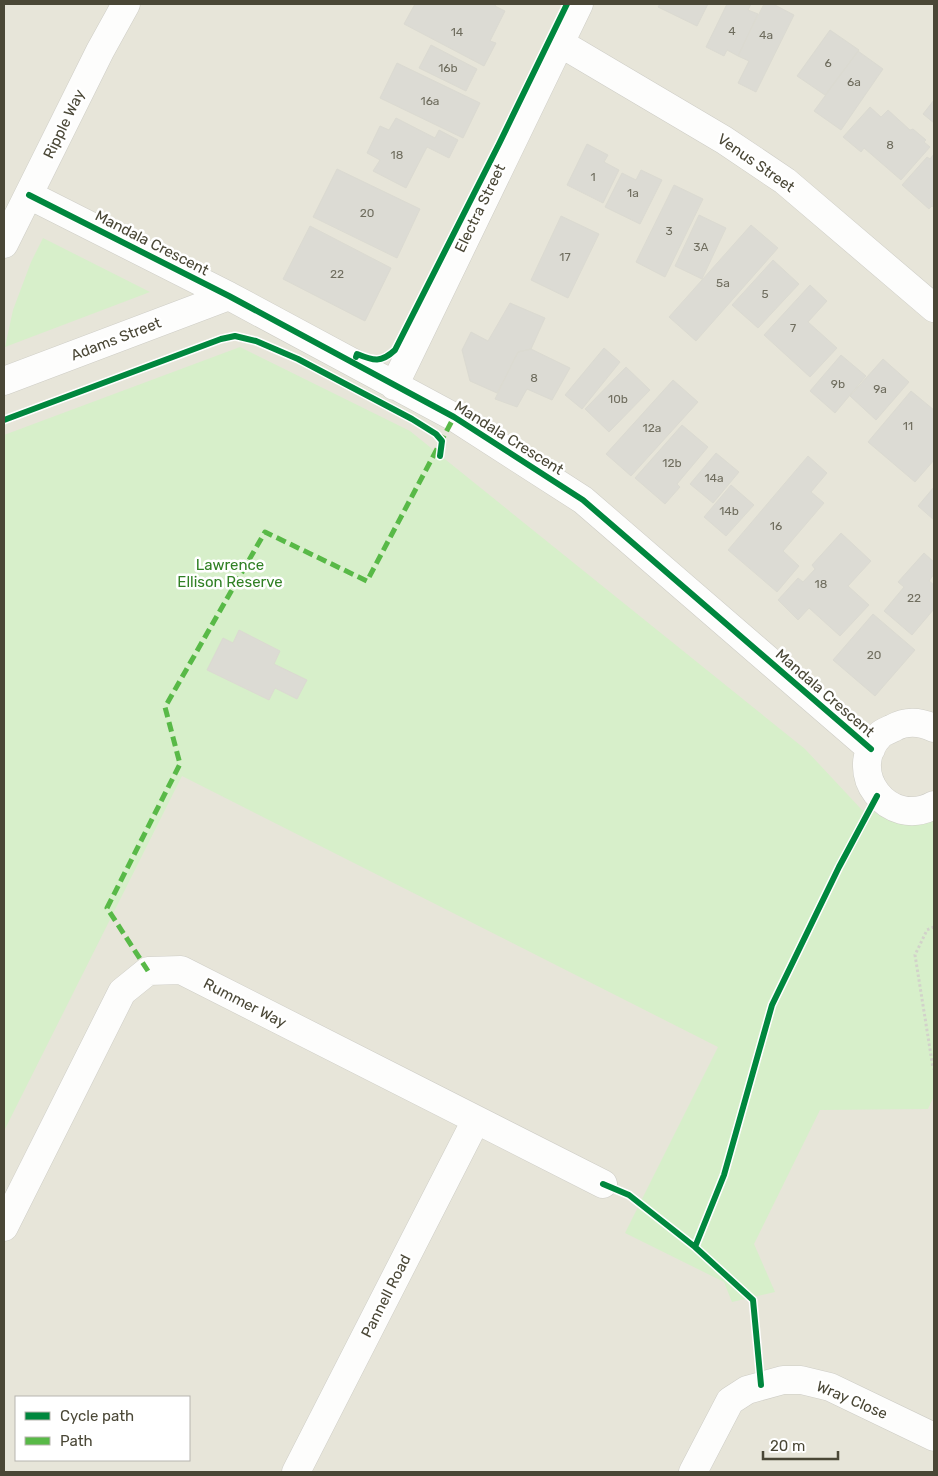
<svg xmlns="http://www.w3.org/2000/svg" width="938" height="1476" font-family="Rubik,sans-serif">
<style>
.residential{fill:#e7e5d9;fill-rule:evenodd}
.green{fill:#d7efca}
.building{fill:#dcdbd4;stroke:#dbdad1}
.lines{fill:none;stroke-linecap:round;stroke-linejoin:round}
.street-casing{stroke:#cecdc6;stroke-width:29}
.path{stroke:#d2d2ca;stroke-width:3;stroke-dasharray:2.5 2.5;stroke-linecap:butt}
.street{stroke:#fdfdfc;stroke-width:28}
.quiet{stroke:#58b947;stroke-width:5;stroke-dasharray:10 5;stroke-linecap:butt}
.cycleway-casing{stroke:#fff;stroke-width:9}
.cycleway{stroke:#00873e;stroke-width:6}
.labels{text-anchor:middle;dominant-baseline:central;stroke-width:5;stroke-linejoin:round;paint-order:stroke}
.number-label{font-size:12px;fill:#6f6d5e}
.street-label{font-size:15px;fill:#4a4736;stroke:#fff}
.park-label{font-size:15px;fill:#318025;stroke:#fff}
</style>
<rect width="100%" height="100%" fill="#f2f2ec"/>
<path class="residential" d="M4 4H934V1472H4ZM16 1397H189V1460H16Z"/>
<path class="green" d="M43 238 150 292 5 347 13 310 31 262Z
M240 347 410 431 805 749 862 810 914 820H934V1096L928 1109 820 1110 754 1244 775 1292 732 1302 724 1282 625 1233 718 1047 182 776 4 1131V435Z"/>
<path class="building" d="M415 4H496L495 6 505 11 490 41 496 43 484 66 404 24Z
M660 4H708L697 26 658 7Z
M727 4H751L748 10 758 14 738 56 727 50 724 56 706 47Z
M764 4H773L794 15 756 92 738 83 749 61 738 56Z
M830 30 859 50 825 95 797 76Z
M431 45 477 69 466 91 419 68Z
M858 51 883 69 841 130 814 111Z
M397 63 480 103 463 138 380 98Z
M934 100V123L923 114Z
M870 107 881 117 888 110 910 130 913 129 926 140 924 142 930 147 901 180 864 148 861 152 843 137Z
M396 118 435 138 439 130 458 140 449 158 427 147 406 188 373 171 380 160 367 153 380 126 389 130Z
M587 144 608 155 604 162 619 170 603 203 567 185Z
M934 154V208L932 206 929 209 902 185 927 157 930 159Z
M337 169 420 209 397 258 313 217Z
M641 170 662 180 640 224 605 207 622 173 636 180Z
M674 185 703 199 665 277 636 262Z
M699 215 726 228 702 279 675 266Z
M561 216 599 234 568 298 531 280Z
M751 225 778 248 696 341 669 317Z
M310 226 391 268 365 321 283 279Z
M773 260 799 284 758 328 732 305Z
M810 285 827 301 808 322 837 348 810 377 764 335Z
M510 303 545 318 531 349 518 352 497 393 470 381 462 350 471 332 488 341Z
M604 348 620 362 582 409 565 395Z
M531 349 570 368 552 400 527 389 517 407 495 399 518 352Z
M841 355 866 376 835 413 810 391Z
M883 359 909 382 876 420 850 396Z
M626 367 650 390 609 432 585 409Z
M673 380 698 402 631 476 606 454Z
M911 391 934 410V460L915 482 868 442Z
M682 425 708 447 677 484 680 487 665 504 635 478Z
M716 453 739 472 713 503 690 484Z
M808 456 827 473 811 492 824 503 783 551 799 566 777 592 728 550Z
M731 485 754 505 726 536 704 517Z
M934 487V520L918 506Z
M841 533 871 561 848 586 869 605 840 636 809 608 798 620 778 600 798 578 803 582 815 569 812 565Z
M924 553 934 562V574L929 581 934 585V609L912 635 884 611 904 587 898 582Z
M873 614 915 650 875 696 833 660Z
M239 630 280 651 274 664 307 680 297 699 275 688 269 700 207 670 223 638 233 643Z"/>
<g class="lines">
<defs>
<path id="street" d="M560 43 724 140 785 181 934 308
M29 195 229 296 454 417 583 500 871 749
M4 244 100 51 126 4
M4 381 229 296
M394 386 579 4
M934 728C921 722 907 720 893 728 889 730 883 732 880 735 844 772 889 830 934 805
M4 1227 122 992 148 971 181 970 603 1184
M296 1472 476 1120
M693 1472 730 1401 747 1390 783 1380H801L830 1387 934 1437"/>
</defs>
<use href="#street" class="street-casing"/>
<path class="path" d="M934 927 927 930 915 955 933 1068 934 1069"/>
<use href="#street" class="street"/>
<path class="quiet" d="M148 971 107 908 180 764 165 707 265 532 367 581 454 417"/>
<defs>
<path id="cycleway" d="M29 195 229 296 454 417 583 500 871 749
M356 357 357 354C374 361 381 363 395 350L499 144 567 4
M4 420 221 339 235 336 256 341 298 359 412 419 436 434 442 441 440 456
M603 1184 629 1195 695 1247 753 1300 761 1385
M695 1247 724 1175 772 1005 839 867 877 796"/>
</defs>
<use href="#cycleway" class="cycleway-casing"/>
<use href="#cycleway" class="cycleway"/>
</g>
<g class="labels">
<g class="number-label">
<text x="732" y="31">4</text>
<text x="457" y="32">14</text>
<text x="766" y="35">4a</text>
<text x="828" y="63">6</text>
<text x="448" y="68">16b</text>
<text x="854" y="82">6a</text>
<text x="430" y="101">16a</text>
<text x="890" y="145">8</text>
<text x="397" y="155">18</text>
<text x="593" y="177">1</text>
<text x="633" y="193">1a</text>
<text x="367" y="213">20</text>
<text x="669" y="231">3</text>
<text x="701" y="247">3A</text>
<text x="565" y="257">17</text>
<text x="337" y="274">22</text>
<text x="723" y="283">5a</text>
<text x="765" y="294">5</text>
<text x="793" y="328">7</text>
<text x="534" y="378">8</text>
<text x="838" y="384">9b</text>
<text x="880" y="389">9a</text>
<text x="618" y="399">10b</text>
<text x="908" y="426">11</text>
<text x="652" y="428">12a</text>
<text x="672" y="463">12b</text>
<text x="714" y="478">14a</text>
<text x="729" y="511">14b</text>
<text x="776" y="526">16</text>
<text x="821" y="584">18</text>
<text x="914" y="598">22</text>
<text x="874" y="655">20</text>
</g>
<g class="street-label">
<text transform="translate(64 124) rotate(-64)">Ripple Way</text>
<text transform="translate(756 163) rotate(35)">Venus Street</text>
<text transform="translate(480 208) rotate(-64)">Electra Street</text>
<text transform="translate(152 243) rotate(27)">Mandala Crescent</text>
<text transform="translate(116 339) rotate(-21)">Adams Street</text>
<text transform="translate(509 438) rotate(32)">Mandala Crescent</text>
<text transform="translate(825 693) rotate(41)">Mandala Crescent</text>
<text transform="translate(245 1003) rotate(27)">Rummer Way</text>
<text transform="translate(386 1296) rotate(-63)">Pannell Road</text>
<text transform="translate(852 1400) rotate(23)">Wray Close</text>
</g>
<g class="park-label">
<text x="230" y="565">Lawrence<tspan x="230" dy="17">Ellison Reserve</tspan></text>
</g>
</g>
<rect width="938" height="1476" fill="none" stroke="#4a4736" stroke-width="10"/>
<rect x="15" y="1396" width="175" height="65" fill="#ffffff" stroke="#b7b5af"/>
<rect x="25" y="1412" width="25" height="8" fill="#00873e" stroke="#b7b5af"/>
<text x="60" y="1421" font-size="15" fill="#4a4736">Cycle path</text>
<rect x="25" y="1437" width="25" height="8" fill="#58b947" stroke="#b7b5af"/>
<text x="60" y="1446" font-size="15" fill="#4a4736">Path</text>
<path d="M763 1451v8h75v-8" fill="none" stroke="#4a4736" stroke-width="2.5"/>
<text x="770" y="1451" font-size="15" fill="#4a4736" stroke="#ffffff" stroke-width="4" paint-order="stroke">20 m</text>
</svg>
